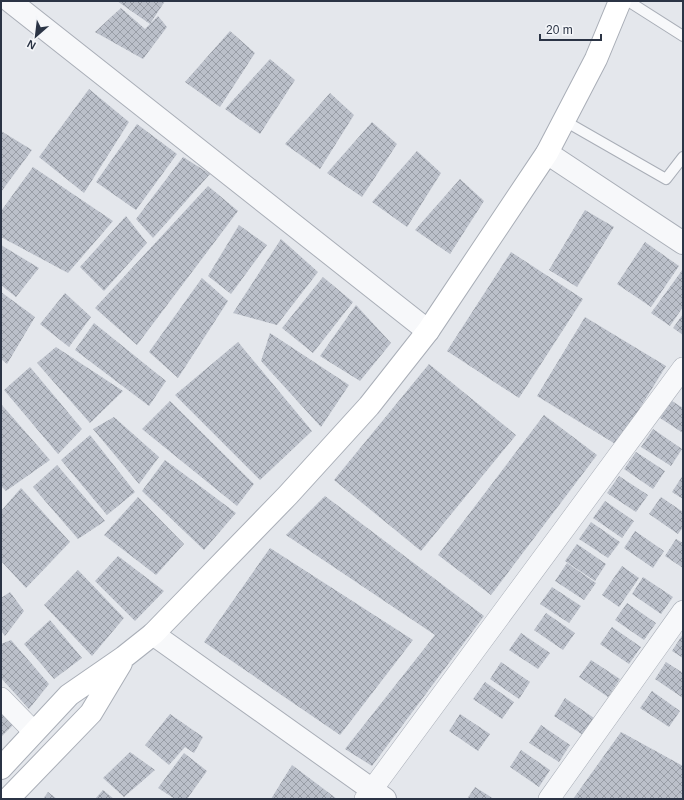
<svg xmlns="http://www.w3.org/2000/svg" width="684" height="800" font-family="Helvetica,sans-serif">
<style>
.building{fill:url(#building-cross-hatch)}
.lines{fill:none;stroke-linecap:round;stroke-linejoin:round}
.service-casing{stroke:#a9aeb7;stroke-width:12}
.minor-casing{stroke:#a9aeb7;stroke-width:22}
.tertiary-casing{stroke:#a9aeb7;stroke-width:24}
.secondary-casing{stroke:#a9aeb7;stroke-width:24}
.service{stroke:#f7f8fa;stroke-width:10}
.minor{stroke:#f7f8fa;stroke-width:21}
.tertiary{stroke:#f7f8fa;stroke-width:22}
.secondary{stroke:#fff;stroke-width:22}
</style>
<defs>
<pattern id="building-cross-hatch" width="8" height="8" patternUnits="userSpaceOnUse"><rect width="8" height="8" fill="#bbc0ca"/><path d="M0 0l8 8M0 8l8-8" fill="none" stroke="#989da6"/></pattern>
</defs>
<rect width="100%" height="100%" fill="#e4e7ec"/>
<path class="building" d="M117 1H165L150 24Z
M121 8 145 29 158 16 167 27 143 59 95 32Z
M230 31 255 53 220 107 185 82Z
M270 59 295 80 260 134 225 109Z
M89 89 129 122 84 193 39 157Z
M330 93 354 115 320 169 285 144Z
M372 122 397 144 362 197 327 173Z
M137 124 177 154 136 210 96 182Z
M1 131 32 150 1 192Z
M417 151 441 173 407 227 372 202Z
M183 157 210 174 153 238 136 219Z
M33 167 113 221 68 273 1 237V211Z
M460 179 484 201 450 254 415 230Z
M208 186 238 211 137 345 95 308Z
M585 210 614 227 577 287 549 270Z
M126 216 147 243 104 291 80 267Z
M239 225 267 245 231 294 208 276Z
M281 239 318 272 277 325 233 313Z
M645 242 679 266 651 307 617 284Z
M1 245 39 268 16 297 1 285Z
M511 252 583 299 519 398 447 351Z
M683 269V307L670 326 651 313Z
M323 277 353 302 313 353 282 328Z
M202 278 228 301 178 378 149 352Z
M1 292 35 317 7 364 1 359Z
M65 293 91 317 69 347 40 324Z
M356 305 391 343 360 381 320 356Z
M683 314V335L673 328Z
M585 317 666 366 617 445 537 396Z
M94 323 166 381 149 406 75 350Z
M270 333 349 385 321 427 261 361Z
M238 342 312 431 260 480 175 395Z
M56 347 123 391 90 423 37 363Z
M429 364 516 435 421 551 334 480Z
M30 367 82 429 58 454 4 390Z
M170 401 254 484 237 506 142 429Z
M672 401 683 408V433L660 418Z
M1 404 50 460 6 491 1 486Z
M544 415 597 455 491 595 438 555Z
M114 417 159 457 139 484 93 429Z
M653 429 682 449 671 466 641 447Z
M90 435 135 492 107 515 61 460Z
M636 452 665 471 653 489 624 469Z
M165 460 236 513 204 550 142 491Z
M57 465 105 521 78 539 33 487Z
M683 475V499L672 492Z
M619 476 648 495 636 512 607 493Z
M21 488 70 542 26 588 1 561V511Z
M325 496 484 616 372 766 345 749 435 635 286 535Z
M138 497 184 544 156 575 104 535Z
M661 497 683 512V527L678 534 649 514Z
M605 501 634 521 622 538 593 518Z
M591 522 620 542 608 558 579 539Z
M635 531 664 551 653 568 624 548Z
M676 539 683 543V568L665 556Z
M577 544 606 564 595 581 565 561Z
M270 548 413 640 340 735 204 642Z
M118 556 164 591 135 621 95 581Z
M567 563 596 583 584 600 555 581Z
M622 566 639 578 619 607 602 595Z
M78 570 124 618 92 656 44 605Z
M643 577 673 597 661 614 632 594Z
M552 587 581 606 569 623 540 604Z
M10 592 24 611 5 636 1 631V598Z
M627 603 656 623 644 640 615 620Z
M546 613 575 633 563 650 534 630Z
M50 620 82 658 54 679 24 644Z
M612 627 641 647 629 664 600 644Z
M521 633 550 653 538 669 509 650Z
M683 634V658L672 651Z
M11 640 49 684 29 709 1 678V644Z
M591 660 620 679 608 697 579 677Z
M501 662 530 682 519 699 490 679Z
M666 662 683 673V698L655 679Z
M485 682 514 702 502 719 473 699Z
M652 691 680 711 669 727 640 708Z
M565 698 594 718 583 735 554 716Z
M1 712 13 725 1 737Z
M170 714 203 737 194 753 185 747 169 765 145 745Z
M460 714 490 734 478 751 449 731Z
M541 725 570 745 559 762 529 743Z
M621 732 683 766V799H573Z
M521 750 550 770 539 787 510 767Z
M130 752 155 770 124 797 103 778Z
M184 753 207 771 187 799H175L158 788Z
M292 765 337 799H271Z
M475 787 494 799H467Z
M103 790 114 799H95Z
M48 792 57 799H43Z"/>
<g class="lines">
<defs>
<path id="service" d="M628 1 683 36
M563 120 666 179 683 157"/>
<path id="minor" d="M1 698 34 732
M365 799 683 368
M549 799 683 611"/>
<path id="tertiary" d="M10 1 428 331
M547 153 683 243
M153 634 385 799"/>
<path id="secondary" d="M1 768 69 695 124 657 153 634 288 495 369 406 428 331 547 153 596 59 620 1
M8 799 91 713 121 663"/>
</defs>
<use href="#service" class="service-casing"/>
<use href="#minor" class="minor-casing"/>
<use href="#tertiary" class="tertiary-casing"/>
<use href="#secondary" class="secondary-casing"/>
<use href="#service" class="service"/>
<use href="#minor" class="minor"/>
<use href="#tertiary" class="tertiary"/>
<use href="#secondary" class="secondary"/>
</g>
<rect width="684" height="800" fill="none" stroke="#2b3445" stroke-width="4"/>
<g transform="translate(36 36) rotate(208)" stroke="#f4f6f9" stroke-width="3" paint-order="stroke">
<path d="M0-3L7 15L0 10L-7 15Z" fill="#2b3445"/>
<text y="-6" font-size="11" font-weight="bold" text-anchor="middle" fill="#2b3445">N</text>
</g>
<path d="M540 34v6h61v-6" fill="none" stroke="#2b3445" stroke-width="2"/>
<text x="546" y="34" font-size="12" fill="#2b3445" stroke="#f4f6f9" stroke-width="3" paint-order="stroke">20 m</text>
</svg>
